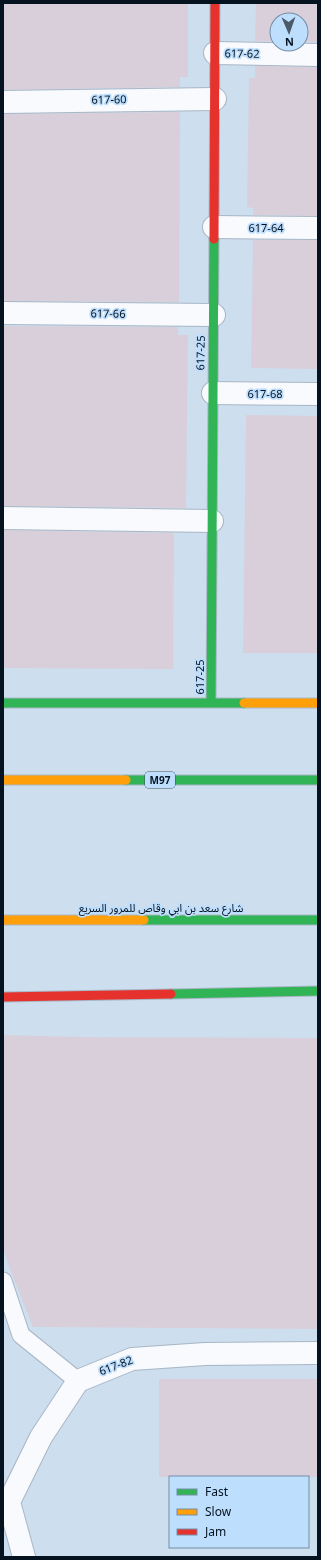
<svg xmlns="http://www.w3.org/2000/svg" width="321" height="1560" font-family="Georgia,'Noto Sans Arabic',serif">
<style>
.building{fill:#d9cfda}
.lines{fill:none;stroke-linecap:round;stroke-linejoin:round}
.lane-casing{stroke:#a8b6c5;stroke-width:19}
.street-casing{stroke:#a8b6c5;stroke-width:24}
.fast-casing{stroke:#a8b6c5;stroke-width:11}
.slow-casing{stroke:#a8b6c5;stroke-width:11}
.jam-casing{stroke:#a8b6c5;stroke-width:11}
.lane{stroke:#f8fafd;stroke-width:17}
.street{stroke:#f8fafd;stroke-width:22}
.fast{stroke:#30b455;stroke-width:9}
.slow{stroke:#ff9f0a;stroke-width:9}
.jam{stroke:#e5322d;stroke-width:9}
.labels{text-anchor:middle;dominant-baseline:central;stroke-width:3.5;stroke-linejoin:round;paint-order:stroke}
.shield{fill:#bedefe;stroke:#3c5063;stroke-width:1}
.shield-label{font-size:10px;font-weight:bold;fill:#051320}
.street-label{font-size:11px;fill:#051320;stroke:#bedefe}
</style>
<rect width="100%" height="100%" fill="#cddeef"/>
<path class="building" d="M3 3H188V77H180V87L3 90Z
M256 3H318V42H301V20H277V42L255 41Z
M255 66 318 67V216L253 215V208L247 207 249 78H255Z
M180 112 179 302 3 301V114Z
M253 240H318V369L251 368Z
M3 326 178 327V335H188L186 508 3 506Z
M246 415 318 416V653H243Z
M3 530 174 533 173 669 3 668Z
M3 1035 80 1037 318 1038V1329L33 1327 8 1264 3 1247Z
M159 1379H318V1477H159Z"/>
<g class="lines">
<defs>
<path id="lane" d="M3 1281 21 1335 78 1381"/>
<path id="street" d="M215 53 318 55
M3 102 215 99
M214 227 318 228
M3 313 214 315
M213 393 318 394
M3 518 212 521
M24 1557 9 1502 41 1437 78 1381 132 1359 205 1354 318 1353"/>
<path id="fast" d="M3 703H244
M211 703 214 239
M126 780H318
M144 920H318
M171 994 318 991"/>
<path id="slow" d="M244 703H318
M3 780H126
M3 920H144"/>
<path id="jam" d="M214 239 215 3
M3 997 171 994"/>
</defs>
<use href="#lane" class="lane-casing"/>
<use href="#street" class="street-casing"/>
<use href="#fast" class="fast-casing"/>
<use href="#slow" class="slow-casing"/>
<use href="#jam" class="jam-casing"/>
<use href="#lane" class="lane"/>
<use href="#street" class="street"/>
<use href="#fast" class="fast"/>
<use href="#slow" class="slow"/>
<use href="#jam" class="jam"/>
</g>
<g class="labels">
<rect class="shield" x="145" y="772" width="30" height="16" rx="3"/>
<g class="shield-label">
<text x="160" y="780">M97</text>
</g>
<g class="street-label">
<text transform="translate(242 54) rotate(1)">617-62</text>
<text transform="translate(109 100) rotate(-1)">617-60</text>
<text x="266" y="228">617-64</text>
<text transform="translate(108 314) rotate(1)">617-66</text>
<text transform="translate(201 353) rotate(-89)">617-25</text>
<text x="265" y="394">617-68</text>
<text transform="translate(200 677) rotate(-90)">617-25</text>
<text x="161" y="908">شارع سعد بن ابي وقاص للمرور السريع</text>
<text transform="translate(116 1366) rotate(-21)">617-82</text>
</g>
</g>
<rect width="321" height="1560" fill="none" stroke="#051320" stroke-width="8"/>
<rect x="169" y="1476" width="140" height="72" fill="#bedefe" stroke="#748da5"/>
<rect x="177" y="1489" width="20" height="6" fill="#30b455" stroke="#748da5"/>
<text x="205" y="1496" font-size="12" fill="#051320">Fast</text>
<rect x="177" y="1509" width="20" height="6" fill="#ff9f0a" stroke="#748da5"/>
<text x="205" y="1516" font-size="12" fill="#051320">Slow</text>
<rect x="177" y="1529" width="20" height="6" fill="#e5322d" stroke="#748da5"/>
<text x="205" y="1536" font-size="12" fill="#051320">Jam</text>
<g transform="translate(289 32) rotate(178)"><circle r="19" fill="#bedefe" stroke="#748da5"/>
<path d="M0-3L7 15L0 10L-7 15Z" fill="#4b5a68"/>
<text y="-6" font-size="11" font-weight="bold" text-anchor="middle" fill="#051320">N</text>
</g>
</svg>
